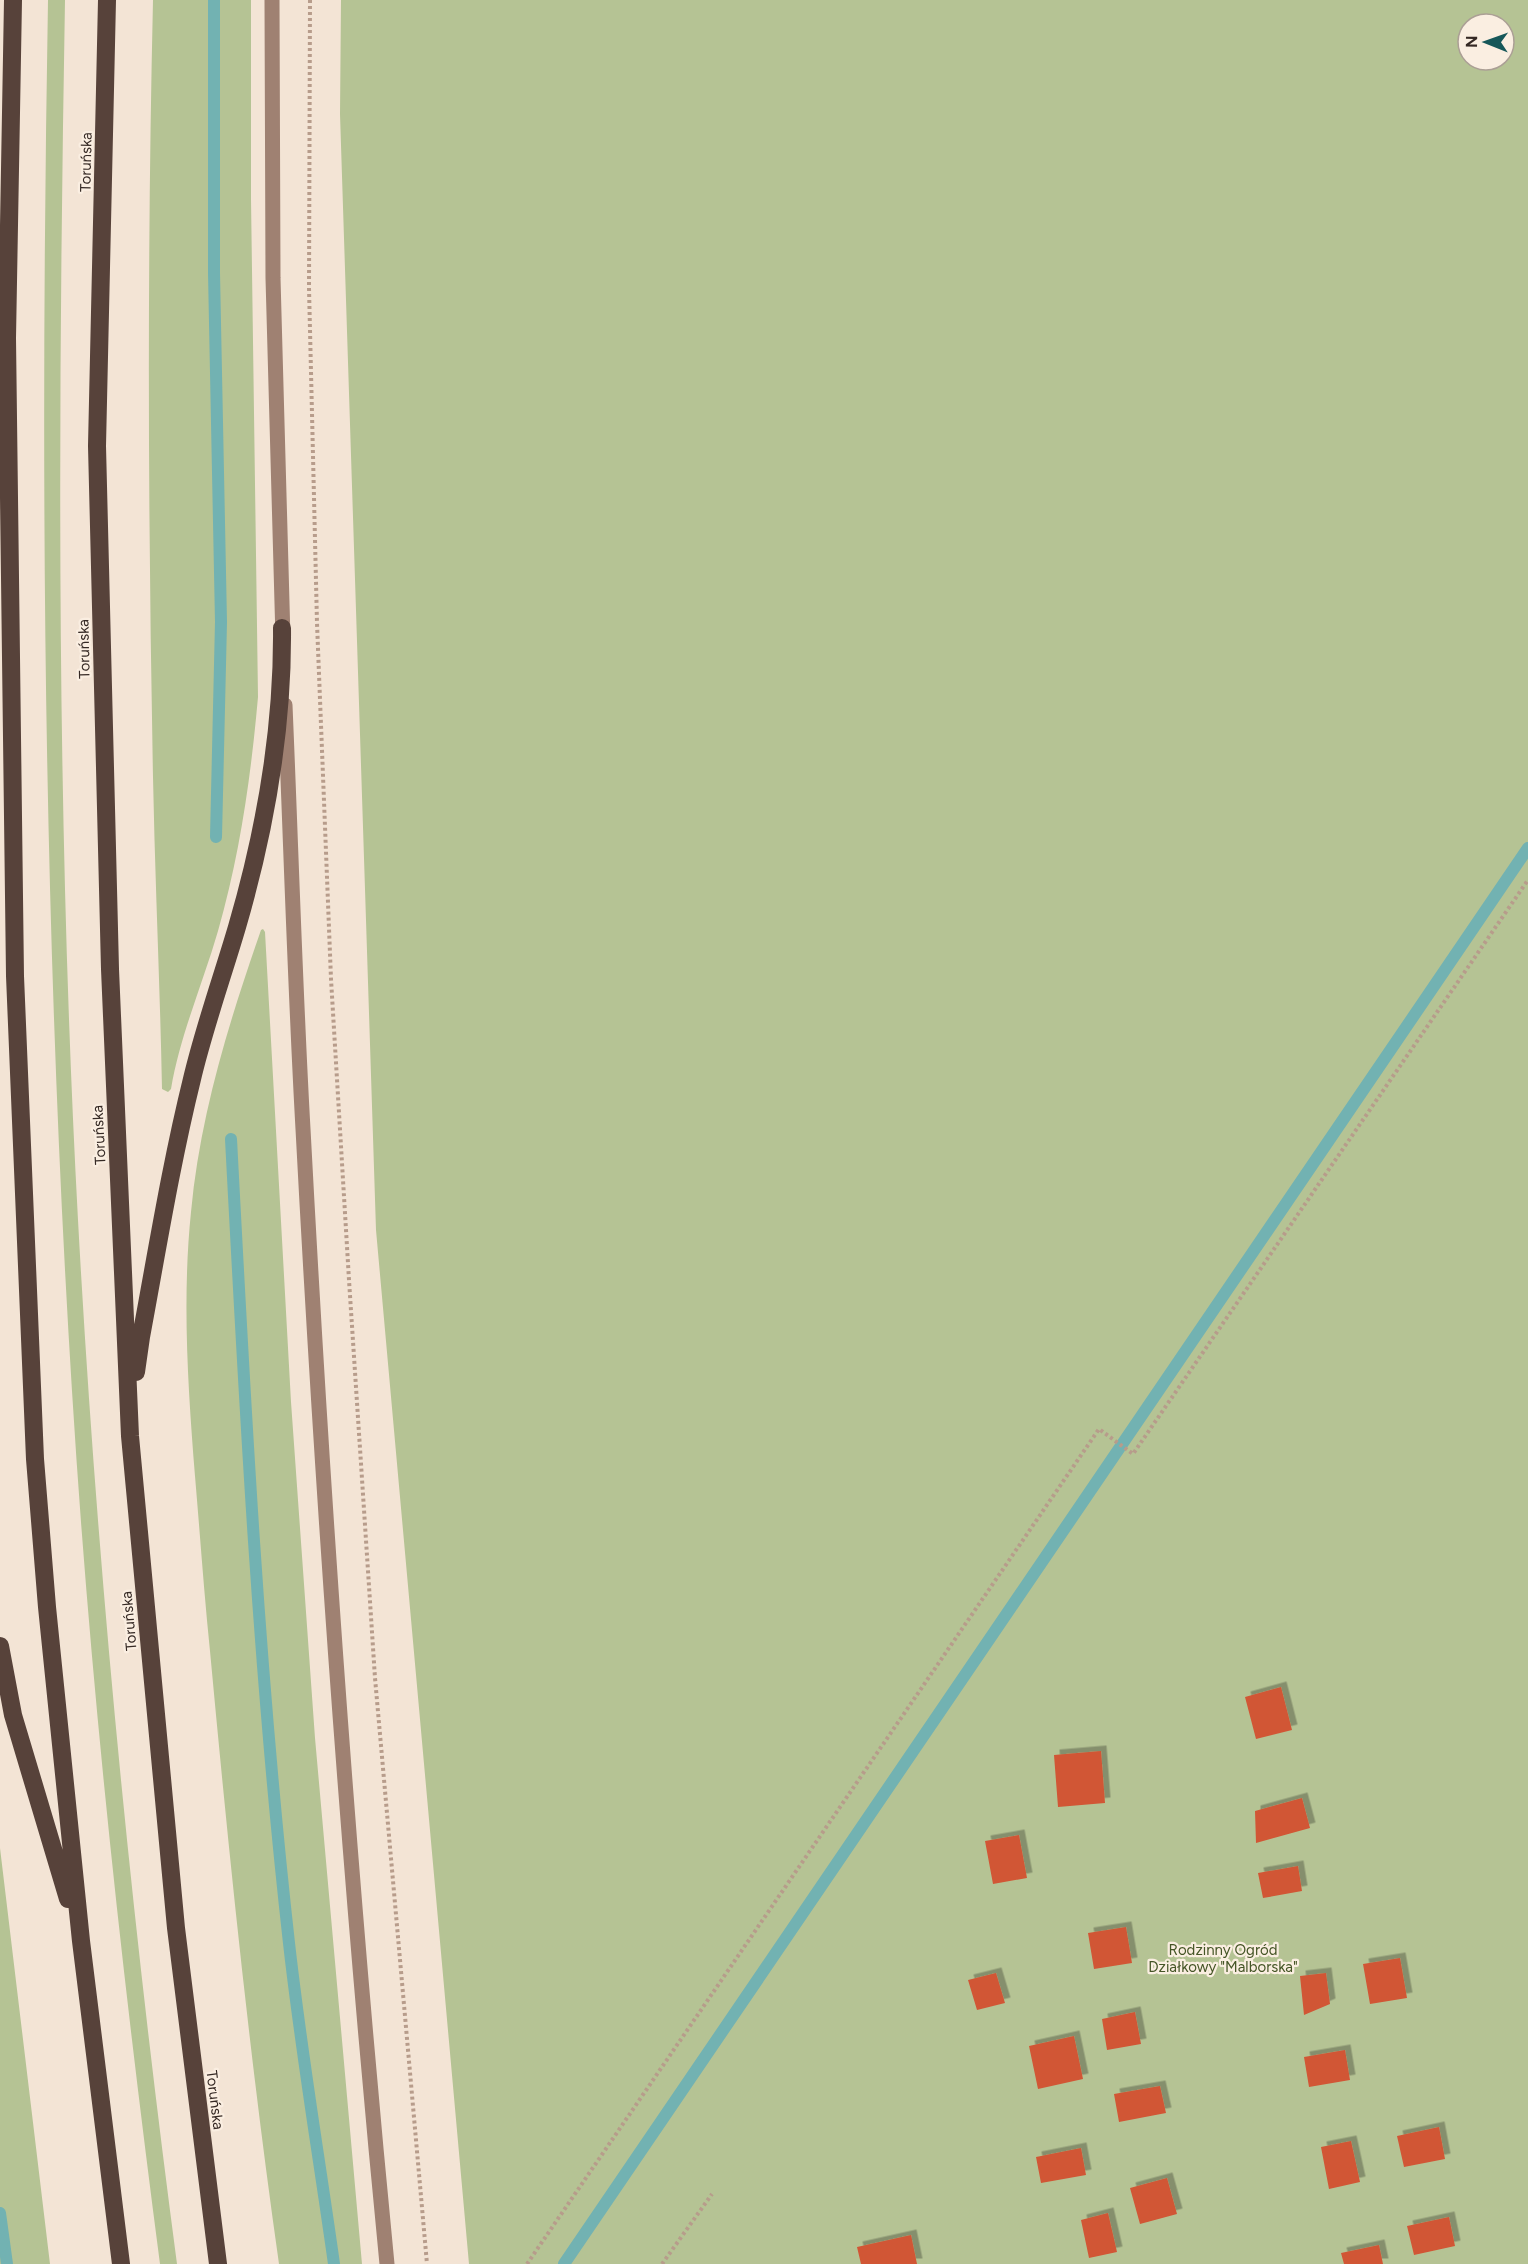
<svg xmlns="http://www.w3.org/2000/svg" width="1528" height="2264" font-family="Figtree,sans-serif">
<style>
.green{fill:#b5c394;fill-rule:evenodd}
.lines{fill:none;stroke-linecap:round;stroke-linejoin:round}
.stream{stroke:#72b2b2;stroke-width:12}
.building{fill:#d15635;filter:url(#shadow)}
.path{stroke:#b79c8b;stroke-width:4;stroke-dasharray:3 3;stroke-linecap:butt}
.secondary{stroke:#9f8172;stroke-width:15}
.highway{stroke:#57423a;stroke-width:18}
.labels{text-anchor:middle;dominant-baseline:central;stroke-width:4.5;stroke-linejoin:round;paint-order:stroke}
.street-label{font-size:15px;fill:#352924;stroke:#faeee1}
.park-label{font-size:15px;fill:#455526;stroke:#faeee1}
</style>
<defs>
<filter id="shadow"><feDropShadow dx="5.5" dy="-5.5" stdDeviation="0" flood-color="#0004"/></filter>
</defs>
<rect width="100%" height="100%" fill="#f3e4d5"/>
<path class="green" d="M48 0H65C58 406 56 814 78 1220 97 1569 131 1917 177 2264H160C122 1974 90 1683 72 1391 43 928 40 463 48 0Z
M153 0H251V199L258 697C251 776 240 854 218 931 203 983 180 1035 171 1089L168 1092 162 1089C160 985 155 881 153 777 148 518 147 259 153 0Z
M341 0H1528V2264H469L376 1230 340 114ZM1468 24H1504V60H1468Z
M263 929 265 932 291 1402 315 1738 362 2264H279C250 2060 229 1856 210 1651 204 1593 200 1534 195 1476 188 1388 182 1300 191 1212 200 1115 229 1022 261 930Z
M0 1848 50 2264H0Z"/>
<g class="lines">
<path class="stream" d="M214 0V273L221 622 216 837
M231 1139C245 1407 259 1676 289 1943 301 2051 319 2157 334 2264
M0 2213 7 2264
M564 2264 1528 848"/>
</g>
<path class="building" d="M1281 1687 1292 1730 1256 1739 1245 1697Z
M1101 1751 1105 1803 1058 1807 1054 1755Z
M1302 1798 1310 1828 1256 1843 1255 1811Z
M1019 1835 1027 1878 993 1884 985 1841Z
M1298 1866 1302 1891 1263 1898 1258 1873Z
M1126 1927 1132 1963 1094 1969 1088 1933Z
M1400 1958 1407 1998 1370 2004 1363 1964Z
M996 1973 1005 2003 977 2010 968 1980Z
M1326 1973 1330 2004 1304 2015 1300 1976Z
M1135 2012 1141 2044 1107 2050 1102 2019Z
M1074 2036 1083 2079 1038 2089 1029 2046Z
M1345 2050 1350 2080 1309 2087 1304 2057Z
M1160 2086 1166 2113 1119 2122 1114 2094Z
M1439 2127 1445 2159 1404 2167 1397 2136Z
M1351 2141 1360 2182 1329 2189 1321 2147Z
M1081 2148 1086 2175 1041 2183 1036 2157Z
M1167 2178 1177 2214 1140 2224 1130 2188Z
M1108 2213 1117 2252 1089 2258 1081 2220Z
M1449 2217 1455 2246 1414 2255 1407 2226Z
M911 2235 917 2264H861L857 2247Z
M1379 2245 1383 2264H1344L1341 2253Z"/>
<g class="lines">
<path class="path" d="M310 0 309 288 317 623 331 979 349 1280 375 1678 427 2264
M527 2264 1099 1429 1133 1454 1528 880
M662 2264 712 2194"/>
<path class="secondary" d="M272 0 273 278 283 639
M285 705C291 846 295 987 303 1129 323 1507 350 1886 387 2264"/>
<path class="highway" d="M13 0 7 338 15 976 35 1459 47 1607 81 1941 121 2264
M107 0 97 446 110 969 130 1436 176 1928 218 2264
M136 1372 141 1337C157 1251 171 1164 192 1079 204 1028 222 978 237 927 265 831 283 728 282 628
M0 1646 13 1715 68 1899"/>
</g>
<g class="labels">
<g class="street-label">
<text transform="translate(86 162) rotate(-89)">Toruńska</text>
<text transform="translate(84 649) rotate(-91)">Toruńska</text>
<text transform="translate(99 1135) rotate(-93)">Toruńska</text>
<text transform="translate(129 1621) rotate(-95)">Toruńska</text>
<text transform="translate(215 2100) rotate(83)">Toruńska</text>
</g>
<g class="park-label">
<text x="1223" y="1950">Rodzinny Ogród<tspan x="1223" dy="17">Działkowy "Malborska"</tspan></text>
</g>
</g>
<g transform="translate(1486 42) rotate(271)"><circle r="28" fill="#faeee1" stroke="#ab9f95" stroke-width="1.5"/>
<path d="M0-4.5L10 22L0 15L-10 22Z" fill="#165759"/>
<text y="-9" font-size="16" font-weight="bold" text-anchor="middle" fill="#352924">N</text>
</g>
</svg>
